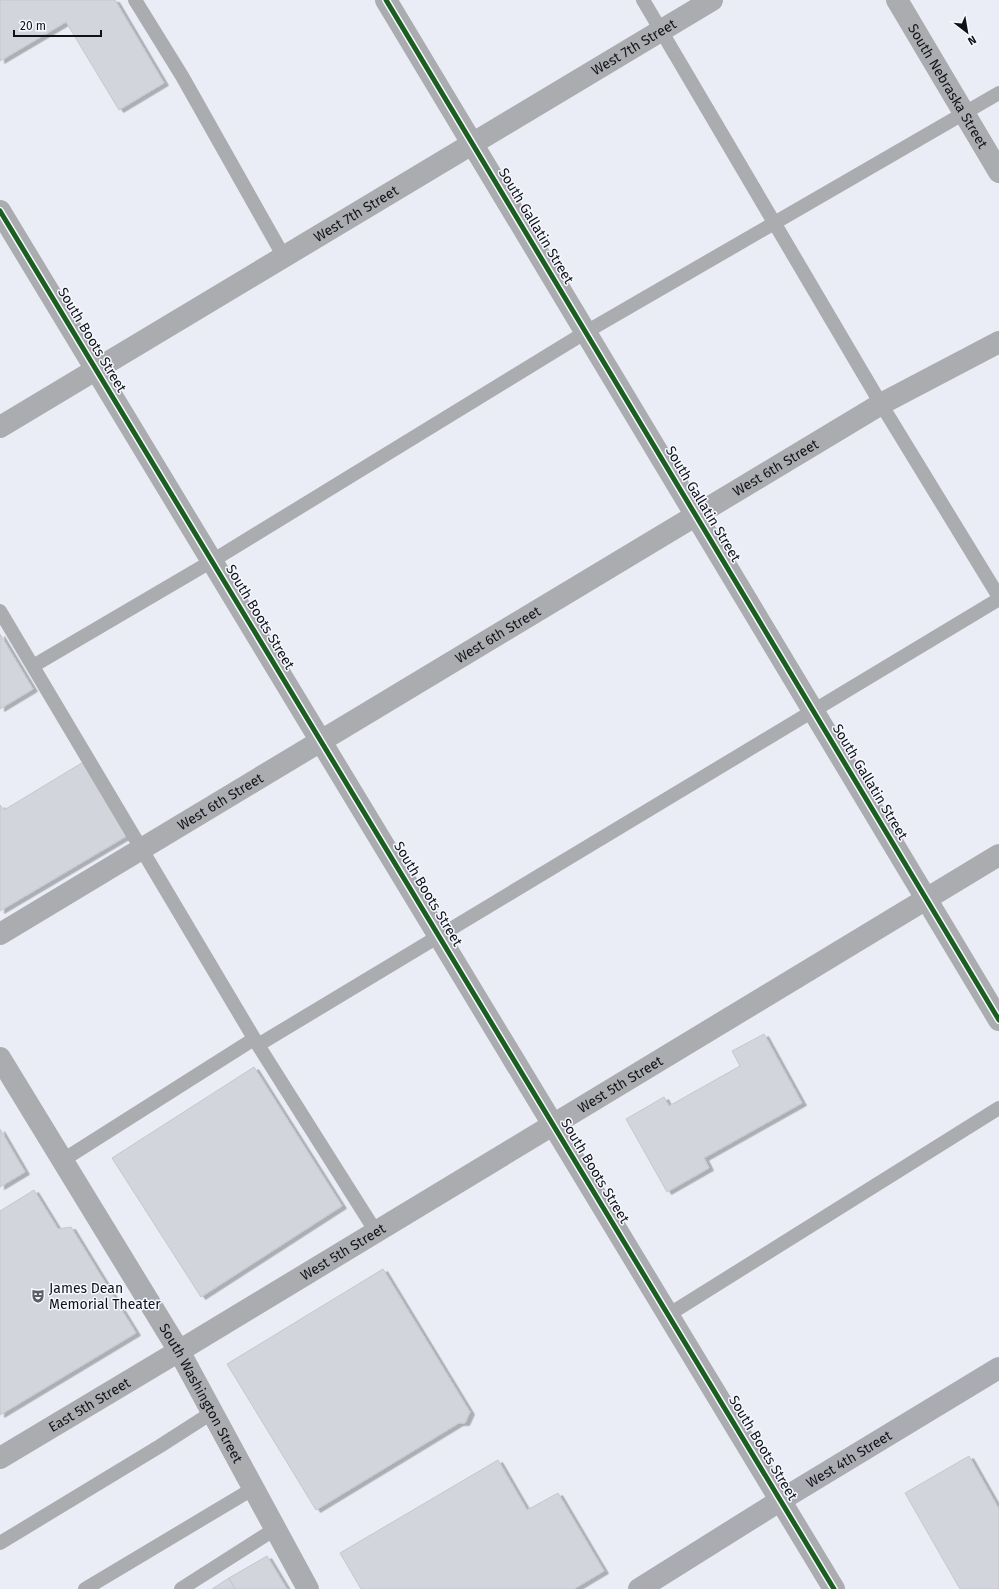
<svg xmlns="http://www.w3.org/2000/svg" width="999" height="1589" font-family="'Fira Sans',sans-serif">
<style>
.building{fill:#d3d5dc;stroke:#c5c7ce;filter:url(#shadow)}
.lines{fill:none;stroke-linecap:round;stroke-linejoin:round}
.service{stroke:#abacaf;stroke-width:14}
.minor{stroke:#abacaf;stroke-width:22}
.secondary{stroke:#aaacb0;stroke-width:22}
.trunk{stroke:#abacb2;stroke-width:22}
.cycleway-casing{stroke:#f6f8ff;stroke-width:8}
.cycleway{stroke:#1b5e20;stroke-width:5}
.labels{text-anchor:middle;dominant-baseline:central;stroke-width:3;stroke-linejoin:round;paint-order:stroke}
.street-label{font-size:14px;fill:#111218;stroke:#f6f8ff}
.poi-label{font-size:14px;fill:#111218;stroke:#f6f8ff;text-anchor:start}
</style>
<defs>
<filter id="shadow"><feDropShadow dx="4.5" dy="2.5" stdDeviation="0" flood-color="#0004"/></filter>
</defs>
<rect width="100%" height="100%" fill="#ebedf6"/>
<path class="building" d="M0 0H115L164 83 119 110 66 22 0 61Z
M0 634 33 689 0 709Z
M85 761 130 834 0 911V805L4 810Z
M764 1034 802 1103 704 1158 709 1168 667 1192 626 1119 664 1097 669 1106 740 1066 732 1051Z
M254 1067 342 1206 201 1297 112 1158Z
M0 1129 25 1172 0 1187Z
M34 1190 58 1229 71 1227 136 1333 0 1415V1211Z
M383 1269 470 1412 465 1423H459L316 1510 227 1364Z
M969 1456 999 1509V1589H960L905 1493Z
M498 1460 527 1510 558 1493 604 1571 574 1589H361L340 1553Z
M267 1556 287 1589H235L229 1578Z
M229 1578 235 1589H212Z"/>
<g class="lines">
<path class="service" d="M135 0 182 76 284 257
M643 0 881 404 999 597
M0 611 258 1045 376 1232
M33 666 212 561 586 332 999 93
M258 1045 999 599
M63 1160 254 1039
M668 1315 999 1108
M0 1543 160 1446 213 1412
M85 1589 254 1488
M181 1589 275 1529"/>
<g class="minor">
<path d="M386 0 999 1020"/>
<path id="s1" d="M897 0 999 172"/>
<path d="M0 211 834 1589"/>
<path id="s2" d="M0 427 712 0"/>
<path id="s3" d="M0 934 881 404 999 342"/>
<path id="s4" d="M0 1458 179 1351 999 855"/>
</g>
<path class="secondary" id="s5" d="M0 1058 179 1351 308 1589"/>
<path class="trunk" id="s6" d="M639 1589 781 1500 999 1368"/>
<defs>
<path id="cycleway" d="M386 0 999 1020
M0 211 834 1589"/>
</defs>
<use href="#cycleway" class="cycleway-casing"/>
<use href="#cycleway" class="cycleway"/>
</g>
<defs>
<symbol id="theatre-bare" viewBox="-9 -9 18 18"><path d="M-5-5.5Q0-4 5-5.5V0Q5 5 0 6Q-5 5-5 0ZM-3.3-2.5H-1v1.5H-3.3ZM1-2.5H3.3v1.5H1ZM-2.8 1Q0 5.5 2.8 1Z" fill="#5d5f66" stroke="#f6f8ff" stroke-width="2.5" paint-order="stroke"/></symbol>
</defs>
<g fill-rule="evenodd">
<use href="#theatre-bare" x="28" y="1286" width="20" height="20"/>
</g>
<g class="labels">
<g class="street-label">
<text stroke="none"><textPath href="#s2" startOffset="739">West 7th Street</textPath></text>
<text stroke="none"><textPath href="#s1" startOffset="100">South Nebraska Street</textPath></text>
<text stroke="none"><textPath href="#s2" startOffset="415">West 7th Street</textPath></text>
<text transform="translate(536 226) rotate(59)">South Gallatin Street</text>
<text transform="translate(92 340) rotate(59)">South Boots Street</text>
<text stroke="none"><textPath href="#s3" startOffset="905">West 6th Street</textPath></text>
<text transform="translate(703 504) rotate(59)">South Gallatin Street</text>
<text transform="translate(260 617) rotate(59)">South Boots Street</text>
<text stroke="none"><textPath href="#s3" startOffset="581">West 6th Street</textPath></text>
<text transform="translate(870 782) rotate(59)">South Gallatin Street</text>
<text stroke="none"><textPath href="#s3" startOffset="257">West 6th Street</textPath></text>
<text transform="translate(428 894) rotate(59)">South Boots Street</text>
<text stroke="none"><textPath href="#s4" startOffset="724">West 5th Street</textPath></text>
<text transform="translate(595 1171) rotate(59)">South Boots Street</text>
<text stroke="none"><textPath href="#s4" startOffset="400">West 5th Street</textPath></text>
<text stroke="none"><textPath href="#s5" startOffset="391">South Washington Street</textPath></text>
<text stroke="none"><textPath href="#s4" startOffset="104">East 5th Street</textPath></text>
<text transform="translate(763 1448) rotate(59)">South Boots Street</text>
<text stroke="none"><textPath href="#s6" startOffset="247">West 4th Street</textPath></text>
</g>
<g class="poi-label">
<text x="49" y="1288">James Dean<tspan x="49" dy="16">Memorial Theater</tspan></text>
</g>
</g>
<g transform="translate(967 32) rotate(149)" stroke="#f6f8ff" stroke-width="3" paint-order="stroke">
<path d="M0-3L7 15L0 10L-7 15Z" fill="#111218"/>
<text y="-6" font-size="11" font-weight="bold" text-anchor="middle" fill="#111218">N</text>
</g>
<path d="M14 30v6h87v-6" fill="none" stroke="#111218" stroke-width="2"/>
<text x="20" y="30" font-size="12" fill="#111218" stroke="#f6f8ff" stroke-width="3" paint-order="stroke">20 m</text>
</svg>
